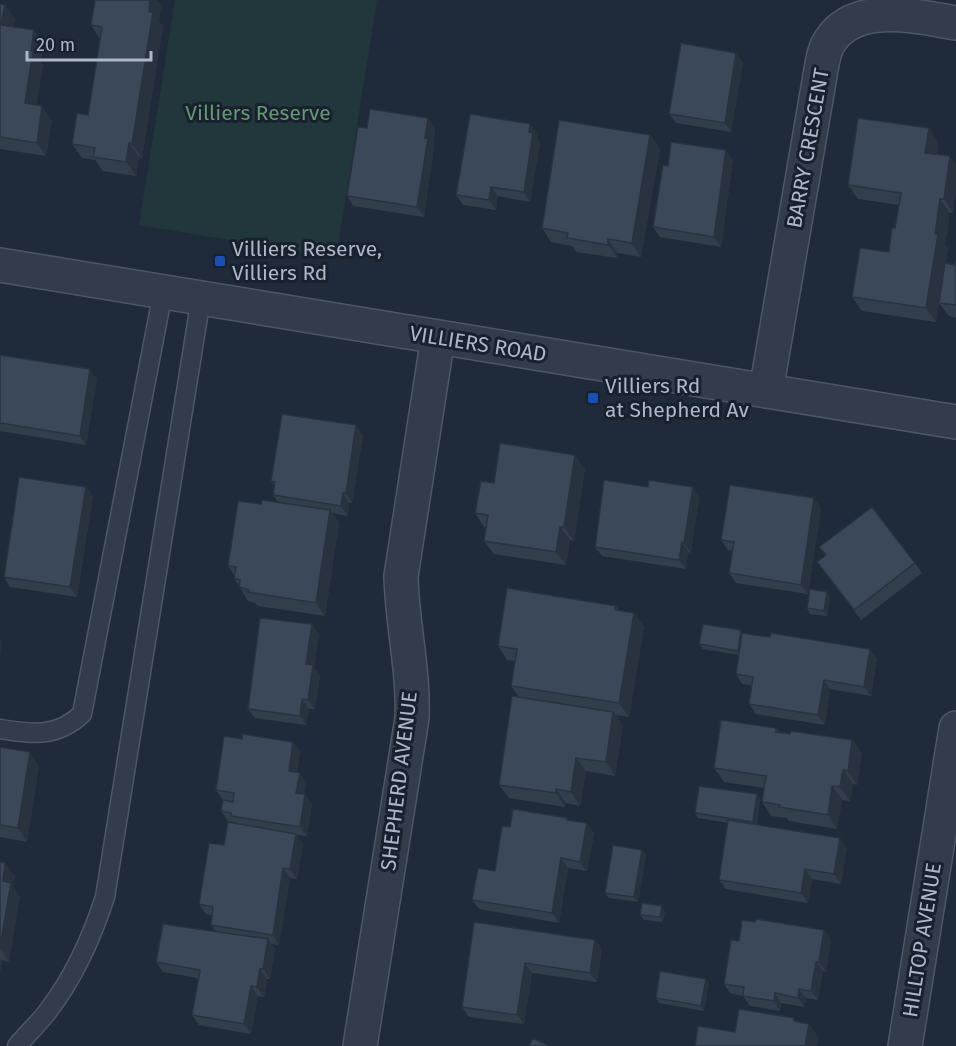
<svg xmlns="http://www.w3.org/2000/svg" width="956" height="1046" font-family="'Fira Sans',sans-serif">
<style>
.green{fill:#21373b}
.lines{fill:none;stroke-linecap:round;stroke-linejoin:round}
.service-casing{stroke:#4e5765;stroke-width:21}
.minor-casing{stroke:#4e5765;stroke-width:36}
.service{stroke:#333c4a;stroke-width:18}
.minor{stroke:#333c4a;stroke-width:33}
.wall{fill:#333e4d}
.shaded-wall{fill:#29323f}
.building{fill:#3b485a;stroke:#29323f;stroke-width:1.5}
.transit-dot{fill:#1a4fb4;stroke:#19212f;stroke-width:2}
.labels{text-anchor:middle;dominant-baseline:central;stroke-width:6;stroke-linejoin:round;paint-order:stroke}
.park-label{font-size:21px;fill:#639971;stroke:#19212f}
.street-label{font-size:21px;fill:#aeb7c7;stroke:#19212f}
.poi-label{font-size:21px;fill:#aeb7c7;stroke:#19212f;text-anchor:start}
</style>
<rect width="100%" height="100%" fill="#1f2a3a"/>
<path class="green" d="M175 0H377L336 258 139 225Z"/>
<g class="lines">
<defs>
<path id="service" d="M0 729C33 734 56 738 82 714L163 292
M17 1046C27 1034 39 1023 48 1011 74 977 92 937 105 897L201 298"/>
<path id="minor" d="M0 265 956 422
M766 391 822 64C823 58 825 51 827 46 851 0 914 16 956 23
M360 1046 412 718C414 670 402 624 401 576L438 337
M905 1046 956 728"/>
</defs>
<use href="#service" class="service-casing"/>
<use href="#minor" class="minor-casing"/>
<use href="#service" class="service"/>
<use href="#minor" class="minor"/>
</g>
<path class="wall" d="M95 0H157L161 6 159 21 163 26 142 158 139 157 136 176 103 171 95 160 82 158 72 144 88 115 100 39 91 25Z
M0 4 15 18 13 27 34 30 43 44 41 62 43 65 36 105 52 120 46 156 0 149Z
M736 53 743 63 731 132 676 123 669 114Z
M428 118 435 128 433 145 434 147 424 217 353 206 347 196 367 128Z
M530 124 537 134V138L540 143 530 202 498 196 496 210 463 205 456 195Z
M650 135 660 149 641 257 618 253 617 258 576 252 572 246 551 242 542 228Z
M938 142 937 155 953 213H950L945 245 948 248 936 322 862 311 852 297 889 252 895 228 899 205 858 199 848 185Z
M733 160 721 247 660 237 653 227 668 166Z
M956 259V318L949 316 939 303 955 265Z
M0 355 97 379 86 445 0 431Z
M363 435 352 503H349L348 516 332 513 339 523 325 616 258 606 255 603 248 601 234 578V575L228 566 261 504 278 502 273 495 274 485 271 481Z
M585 469 574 541 570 540 566 565 494 554 484 541 486 527H484L475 513 494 483Z
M86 487 93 496 77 597 10 587 4 577Z
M699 497 691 553 688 552 686 569 602 556 595 547Z
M821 508 808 594 736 583 729 573 733 551 728 550 721 540Z
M817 562 915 563 922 573 861 620Z
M827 592 830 597 827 616 810 614 807 608Z
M616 606 619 610 634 613 644 627 629 717 616 715 623 725 615 776 586 771 580 806 566 803 565 807 509 798 499 785 519 697 511 686 515 661 507 660 498 646Z
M741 630 743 633 770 637 870 649 877 659 871 696 830 689 825 725 756 714 749 704 752 685 742 684 736 674 739 655 703 649 699 644Z
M319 634 314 667 320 675 315 709H309L306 725 255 718 248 709Z
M776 728 779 732 852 740 862 753 857 785 853 784 850 801 842 800 837 829 789 821 787 818 771 816 762 802 764 788 724 782 714 768Z
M0 747 39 766 27 842 0 837Z
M300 751 297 772 306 782 304 794 312 804 307 836 297 835 303 844 297 879 290 878 279 945 271 944 275 949 270 979H267L264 997 258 996 251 1034 199 1025 192 1015 198 978 163 972 156 962 215 931 211 925 212 915 206 914 199 904 224 845 236 824 235 822 228 821 221 811 223 800 216 790Z
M760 799 757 825 847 847 841 884 812 879 808 903 726 889 719 880 728 823 698 818 695 813Z
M570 820 587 823 594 833 587 871 568 868 559 923 479 909 472 900 495 871 510 827Z
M642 850 646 855 638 902 609 898 605 893Z
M0 862 15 876 13 887 20 896 9 962 2 960 0 972Z
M665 911 663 922 644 920 640 915Z
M474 922 595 940 602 949 597 982 532 973 524 1024 469 1017 462 1007Z
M824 930 831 940 826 972 823 971 818 1000 806 998 804 1007 781 1003 780 1011 750 1006 743 996 730 993 724 984 739 941Z
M706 979 709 984 704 1011 659 1003 656 998Z"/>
<path class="shaded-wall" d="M150 0H157L161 6 159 21 163 26 142 158 132 144Z
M5 5 15 18 11 39 1 25Z
M34 30 43 44 41 62 43 65 35 117 25 103Z
M736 53 743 63 731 132 725 123Z
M42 106 52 120 46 156 37 143Z
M428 118 435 128 433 145 434 147 424 217 417 207Z
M530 124 537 134V138L540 143 530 202 524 192Z
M929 128 938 142 935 167 925 153Z
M650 135 660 149 641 257 632 243Z
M129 143 139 157 136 176 126 162Z
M726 150 733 160 721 247 714 237Z
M950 156 956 165V194L953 213 944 199Z
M491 187 498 196 496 210 489 200Z
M940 199 950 213 945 245 948 248 936 322 926 308 935 234Z
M608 239 618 253 617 258 608 245Z
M90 369 97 379 86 445 80 436Z
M356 425 363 435 352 503 346 493Z
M575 455 585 469 574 541 564 527Z
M86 487 93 496 77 597 70 587Z
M693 487 699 497 691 553 684 543Z
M343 493 349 503 348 516 341 506Z
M814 498 821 508 808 594 801 585Z
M330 510 339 523 325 616 316 603Z
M560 527 570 540 566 565 556 552Z
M682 542 688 552 686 569 679 560Z
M827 592 830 597 827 616 824 611Z
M634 613 644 627 629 717 619 703Z
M312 624 319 634 314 667 320 675 315 709 308 700 306 664Z
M741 630 744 635 741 656 738 651Z
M0 638 2 642 0 657Z
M870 649 877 659 871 696 864 687Z
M824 680 830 689 825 725 818 715Z
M302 699 309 709 306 725 300 716Z
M613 712 623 725 615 776 606 762Z
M852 740 862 753 857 785 848 771Z
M293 742 300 751 295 781 289 771Z
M30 752 39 766 27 842 18 828Z
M576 758 586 771 580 806 571 792Z
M843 770 853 784 850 801 840 787Z
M300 773 306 782 303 802 296 793Z
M832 786 842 800 837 829 828 815Z
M556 789 566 803 565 807 556 793Z
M305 794 312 804 307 836 300 827Z
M757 794 760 799 756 827 753 822Z
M587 823 594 833 587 871 580 862Z
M296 834 303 844 297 879 290 869Z
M840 838 847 847 841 884 834 874Z
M642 850 646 855 638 902 634 897Z
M561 858 568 868 559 923 552 913Z
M5 863 15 876 13 887 20 896 9 962 0 948 3 881Z
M283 868 290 878 279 945 273 935Z
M805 869 812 879 808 903 801 893Z
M662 906 665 911 663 922 660 917Z
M824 930 831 940 826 972 819 962Z
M268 939 275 949 270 979 263 969Z
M595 940 602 949 597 982 590 973Z
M0 958 2 960 0 972Z
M816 962 823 971 818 1000 811 991Z
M525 963 532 973 524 1024 517 1015Z
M260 969 267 979 264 997 257 987Z
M706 979 709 984 704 1011 701 1006Z
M251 986 258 996 251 1034 244 1024Z
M799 989 806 998 804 1007 798 998Z
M775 993 781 1003 780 1011 774 1001Z
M809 1024 819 1038 817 1046H805Z"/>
<path class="building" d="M95 0H150L149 12H153L132 144 129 143 126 162 93 157 95 148 72 144 77 113 88 115 102 27 91 25Z
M0 4 5 5 1 25 34 30 31 51H33L25 103 42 106 37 143 0 137Z
M681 43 736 53 725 123 669 114Z
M370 109 428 118 425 138H428L417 207 347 196 358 127 367 128Z
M470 114 530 124 529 132 533 133 524 192 491 187 489 200 456 195Z
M858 118 929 128 925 153 950 156 944 199H940L935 234H938L926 308 852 297 860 248 889 252 892 228H895L901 193 848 185Z
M559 120 650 135 632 243 608 239V245L567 238 568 233 542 228Z
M671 142 726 150 714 237 653 227 663 165 668 166Z
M956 259V305L939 303 945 263 955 265Z
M0 355 90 369 80 436 0 423Z
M282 414 356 425 346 493H343L341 506 273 495 275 482 271 481Z
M500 443 575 455 564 527H560L556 552 484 541 488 515 475 513 481 481 494 483Z
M19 477 86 487 70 587 4 577Z
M604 480 648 487 649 480 693 487 684 543 682 542 679 560 595 547Z
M730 485 814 498 801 585 729 573 734 542 721 540Z
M262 500 330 510 316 603 248 592 249 590 239 587 240 580 234 578 236 567 228 566 238 501 261 504Z
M872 507 915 563 854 610 817 562 826 555 819 547Z
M507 588 616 606 615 610 634 613 619 703 511 686 517 649 498 646Z
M810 589 827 592 824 611 807 608Z
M260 618 312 624 306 664 313 665 308 700 302 699 300 716 248 709Z
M703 624 741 630 738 651 699 644Z
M742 633 770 637 771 633 870 649 864 687 824 680 818 715 749 704 753 677 736 674Z
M512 696 613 712 606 762 576 758 571 792 556 789V793L499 785Z
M721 720 776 728V732L790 734 791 731 852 740 848 771 843 770 840 787 832 786 828 815 779 807 780 805 762 802 766 776 714 768Z
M243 734 293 742 289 771 300 773 296 793 305 794 300 827 231 816V813L221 811 223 800 233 802 234 793 216 790 224 736 242 739Z
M0 747 30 752 18 828 0 825Z
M699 786 757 794 753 822 695 813Z
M513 809 568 818 567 820 587 823 580 862 561 858 552 913 472 900 478 868 495 871 502 826 510 827Z
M728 820 840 838 834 874 805 869 801 893 719 880Z
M228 822 296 834 290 869 283 868 273 935 211 925 213 907 199 904 209 843 224 845Z
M613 845 642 850 634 897 605 893Z
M0 862 5 863 3 881 11 883 0 947Z
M642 903 662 906 660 917 640 915Z
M756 919 824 930 819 962H816L811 991 799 989 798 998 775 993 774 1001 743 996 744 987 724 984 731 940 739 941 742 920 755 922Z
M474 922 595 940 590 973 525 963 517 1015 462 1007Z
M163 924 268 939 263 969H260L257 987 251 986 244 1024 192 1015 200 970 156 962Z
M660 971 706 979 701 1006 656 998Z
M739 1009 794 1018V1021L809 1024 805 1046H695L698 1026 735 1032Z
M533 1038 549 1046H529Z"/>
<g class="transit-dot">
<rect x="214" y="255" width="12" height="12" rx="3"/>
<rect x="587" y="392" width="12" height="12" rx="3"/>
</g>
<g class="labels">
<g class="park-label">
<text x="258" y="113">Villiers Reserve</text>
</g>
<g class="street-label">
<text transform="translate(808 148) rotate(-80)">BARRY CRESCENT</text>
<text transform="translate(478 344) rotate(9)">VILLIERS ROAD</text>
<text transform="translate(399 781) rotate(-83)">SHEPHERD AVENUE</text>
<text transform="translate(922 940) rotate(-81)">HILLTOP AVENUE</text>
</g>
<g class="poi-label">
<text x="232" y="249">Villiers Reserve,<tspan x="232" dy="24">Villiers Rd</tspan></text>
<text x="605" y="386">Villiers Rd<tspan x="605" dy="24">at Shepherd Av</tspan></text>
</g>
</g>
<path d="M27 51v9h124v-9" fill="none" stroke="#aeb7c7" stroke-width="3"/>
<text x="36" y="51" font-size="18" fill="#aeb7c7" stroke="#19212f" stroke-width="4.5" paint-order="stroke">20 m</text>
</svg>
